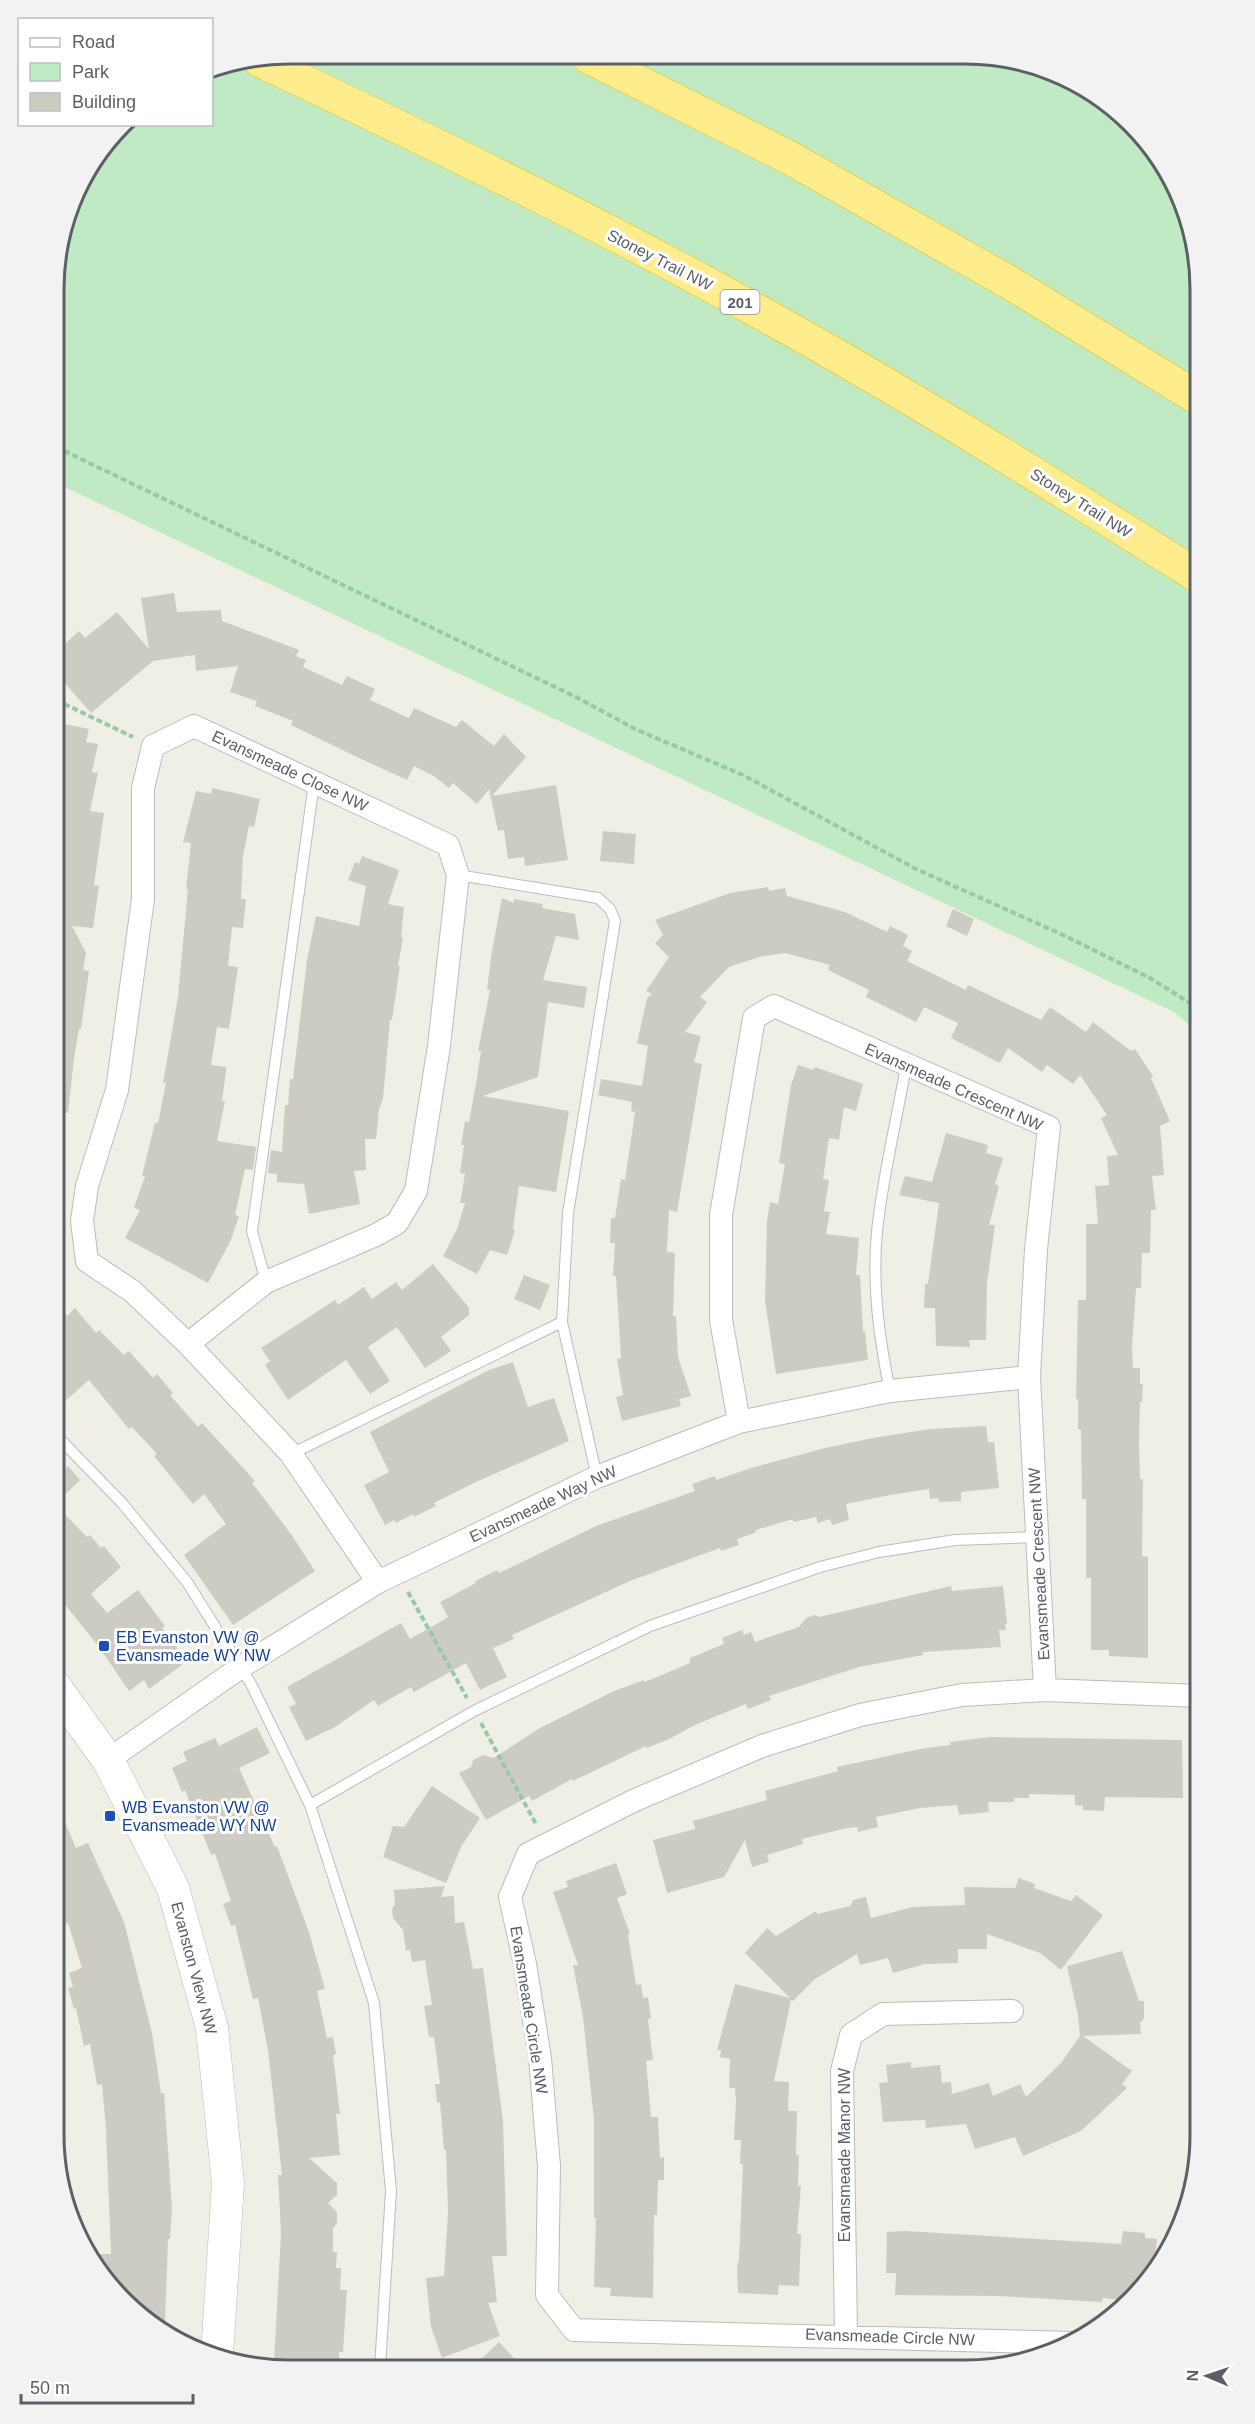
<svg xmlns="http://www.w3.org/2000/svg" width="1255" height="2424" font-family="Helvetica,sans-serif">
<style>
.green{fill:#bfeac3}
.building{fill:#cdccc3}
.lines{fill:none;stroke-linecap:round;stroke-linejoin:round}
.lane-casing{stroke:#b9bcc2;stroke-width:12}
.street-casing{stroke:#b9bcc2;stroke-width:24}
.secondary-casing{stroke:#babdc4;stroke-width:33}
.highway-casing{stroke:#f5bf00;stroke-width:34}
.path{stroke:#96c9a9;stroke-width:4;stroke-dasharray:6 3;stroke-linecap:butt}
.lane{stroke:#fff;stroke-width:10}
.street{stroke:#fff;stroke-width:22}
.secondary{stroke:#fff;stroke-width:32}
.highway{stroke:#ffed8d;stroke-width:33}
.transit-dot{fill:#1a4fb4;stroke:#fff;stroke-width:2}
.labels{text-anchor:middle;dominant-baseline:central;stroke-width:6;stroke-linejoin:round;paint-order:stroke}
.shield{fill:#fff;stroke:#8d9094;stroke-width:1.5}
.shield-label{font-size:15px;font-weight:bold;fill:#5c6066}
.street-label{font-size:16px;fill:#5c6066;stroke:#fff}
.transit-label{font-size:16px;fill:#164399;stroke:#fff;text-anchor:start}
.rim{fill:none;stroke:#5c6066;stroke-width:3}
</style>
<rect width="100%" height="100%" fill="#f0efe5"/>
<path class="green" d="M290 54 1011 58 1069 78 1120 112 1161 158 1189 214 1201 290V1035L1174 1012 56 483V259L78 185 125 125 212 124V70Z"/>
<path class="building" d="M174 593 177 612 221 610 222 621 299 650 296 656 306 660 303 667 342 685 347 676 375 689 370 700 409 718 414 708 456 727 462 720 494 746 504 734 526 757 492 796 556 785 568 860 525 866 524 857 508 859 504 830 498 831 489 789 477 804 453 783 449 788 434 776 414 766 407 780 357 757 291 725 293 721 255 706 257 701 230 692 238 666 196 671 195 655 153 661 91 713 56 673V652L79 631 85 638 117 612 149 649 141 598Z
M55 722 89 729 86 742 98 744 92 772 98 773 90 811 104 813 94 885 99 886 93 928 72 926 86 953 83 970 89 971 81 1029H79L74 1058 68 1113 55 1112Z
M212 788 260 799 254 827 249 826 243 856 241 899H246L243 928 232 927 228 966 238 967 229 1029 217 1027 211 1065 226 1067V1071L222 1101H225L217 1141 256 1147 253 1170 245 1169 235 1215 239 1216 231 1240 208 1283 125 1238 140 1210 134 1208 145 1176H142L155 1123H158L166 1083H163L178 997 188 889H186L191 843 183 842 196 791 211 794Z
M603 831 636 834 634 864 600 861Z
M362 856 399 870 388 904 404 907 401 937 403 938 398 966H400L392 1020H390L383 1099 379 1109 376 1139H365L366 1170 354 1171 360 1204 309 1214 304 1184 277 1182V1174L268 1173 271 1150 282 1152 285 1105H288L290 1079H293L307 960 316 916 359 926 366 886 348 880 355 862 359 864Z
M768 887 769 891 785 888 787 896 845 912 887 932 890 926 908 935 903 946 912 951 907 961 966 990 968 985 1041 1020 1050 1007 1086 1032 1093 1022 1131 1051 1135 1049 1153 1076 1151 1078 1170 1121 1160 1126 1164 1175 1152 1176 1156 1210H1151L1150 1253H1142L1141 1288H1136L1132 1346 1133 1368H1140V1384H1143L1142 1402H1140L1139 1444 1140 1479H1143L1142 1556 1148 1557V1658L1109 1656V1650H1091V1578H1086V1499H1082L1081 1430 1078 1429V1399H1076L1078 1300H1086V1224H1098L1095 1186 1109 1185 1107 1156 1118 1155 1101 1118 1107 1115 1080 1075 1073 1084 1047 1065 1042 1072 1008 1048 1000 1063 951 1038 958 1023 924 1007 916 1022 866 997 869 990 828 970 830 965 785 953 759 957 729 967 700 997 707 1002 685 1032 701 1036 694 1062 702 1064 677 1212 669 1210 667 1252 675 1253 673 1316H676L678 1357 691 1396 679 1399 681 1406 622 1421 616 1397 623 1395 617 1359 621 1358 616 1276H613L615 1243H610L611 1218H615L621 1179 625 1180 635 1112 631 1111 632 1102 598 1095 601 1079 642 1086 648 1046 637 1043 647 998 652 994 646 991 669 957 655 943 663 935 655 920 730 893Z
M502 898 514 903V899L543 904 542 908 575 914 579 940 556 936 543 980 587 987 584 1008 548 1002 538 1077 483 1096 569 1111 556 1192 519 1186 513 1229 515 1230 507 1255 490 1250 477 1274 443 1256 457 1229 465 1203H460L465 1174 460 1173 464 1145H461L465 1121 469 1122 477 1078 481 1051H478L490 990 487 989 492 951Z
M953 909 974 919 967 936 946 926Z
M798 1065 813 1070 815 1067 863 1084 856 1111 844 1107 839 1140 829 1138 823 1179 829 1180 824 1211 830 1212 826 1234 859 1238 856 1275H860L863 1331H865L868 1360 776 1374 765 1300 767 1221 770 1202 778 1204 785 1164 779 1163 784 1130 791 1085Z
M946 1133 988 1145 986 1153 1003 1158 995 1184 999 1186 989 1225H995L987 1283 986 1340H969L970 1347 936 1346 935 1308H924L925 1284H928L939 1203 899 1195 905 1176 932 1182Z
M433 1264 469 1308V1315L441 1337 451 1351 425 1368 397 1327 368 1347 390 1381 370 1394 346 1360 288 1400 265 1365 270 1361 261 1348 335 1300 338 1305 364 1287 372 1299 396 1282 402 1290Z
M524 1275 550 1285 540 1310 514 1299Z
M55 1299 67 1316 75 1308 96 1333 99 1330 124 1355 129 1351 153 1378 157 1374 173 1393 170 1395 198 1427 202 1423 255 1481 252 1483 291 1534 315 1571 233 1625 184 1555 226 1524 204 1494 193 1504 154 1456 157 1454 132 1427 129 1429 89 1380 55 1410Z
M513 1362 528 1407 554 1398 569 1441 476 1482 434 1503 436 1506 414 1517 413 1514 396 1523 394 1520 385 1525 364 1485 389 1472 370 1432 489 1370Z
M986 1426 988 1442H994L999 1488 961 1492V1501L939 1502 938 1498 930 1499 929 1489 890 1495 846 1504 849 1520 832 1525 830 1519 818 1523 816 1517 794 1522 793 1519 756 1530 755 1533 737 1539 739 1545 721 1551 720 1548 630 1581 512 1635 514 1639 493 1648 507 1677 480 1690 466 1663 414 1692 411 1687 378 1706 374 1700 335 1727 306 1741 289 1707 296 1704 287 1687 401 1623 410 1639 440 1622 448 1617 440 1602 476 1583 475 1581 497 1570 499 1573 596 1526 695 1491 692 1484 715 1476 716 1480 751 1468 825 1448 873 1438 930 1429Z
M68 1466 80 1480 55 1504 87 1537 90 1535 101 1548 104 1546 121 1567 91 1594 107 1613 138 1590 165 1626 162 1628 178 1649 173 1653 182 1665 149 1689 144 1680 129 1691 99 1647 55 1592V1479Z
M951 1586 952 1591 1003 1586 1007 1624H1005L1006 1630H999L1001 1647 923 1652V1655L859 1667 769 1696 771 1700 748 1709 746 1704 697 1724 669 1739 647 1748 646 1746 573 1781 572 1779 532 1801 529 1796 486 1820 459 1773 471 1767 473 1760 483 1755 494 1758 540 1728 614 1691 644 1680 645 1682 690 1663V1658L724 1644 722 1638 742 1630 744 1635 751 1632 755 1642 799 1627 806 1618 815 1615 819 1617Z
M257 1727 270 1753 239 1768 275 1847 277 1846 309 1932 325 1989 317 1991 327 2038 333 2037 336 2054 333 2055 340 2114H336L340 2155 309 2158 337 2183V2195L328 2203 337 2212V2224L333 2228V2252H337L336 2268H341L340 2290H347L343 2352H339V2365L274 2362 281 2233 278 2175H282L268 2050 258 1998 253 1999 235 1925 231 1926 223 1904 231 1901 215 1854 211 1855 185 1790 182 1792 172 1768 187 1761 183 1752 215 1738 219 1746Z
M990 1737 1182 1740 1183 1798 1105 1797 1104 1811 1083 1810V1806L1075 1805V1795L1029 1794V1798H1014V1802H988L989 1812 959 1815 957 1805 920 1808 876 1817 878 1827 858 1832 857 1827 847 1828 802 1839 803 1844 767 1855 769 1862 752 1867 745 1840 724 1877 667 1893 653 1840 695 1829 693 1821 767 1800 765 1791 838 1771 837 1767 920 1749 950 1745V1742Z
M432 1786 480 1818 461 1847 446 1883 383 1857 393 1826 404 1827Z
M54 1796 76 1848 88 1843 124 1922 152 2033 161 2093H164L172 2208 170 2239H168L165 2324H153L135 2312 99 2271V2254H111L106 2129 102 2084 97 2085 90 2044 84 2046 76 2008 74 2009 68 1988 73 1987 69 1973 82 1968 68 1923 54 1929Z
M616 1863 627 1894 617 1898 630 1934 628 1935 636 1985 641 1984 643 1998 648 1997 651 2018 648 2019 653 2060 646 2061 651 2117H658L660 2158 664 2157V2180H658L657 2215H654L653 2298 610 2296 611 2288 594 2287 596 2218H594V2120L583 2017 573 1965H578L553 1892 568 1887 566 1881Z
M1019 1878 1035 1884 1034 1888 1071 1901 1076 1895 1103 1915 1061 1970 1040 1953 987 1934V1949H958V1963L925 1964 893 1973 888 1958 860 1965 857 1954 815 1979 793 2001 791 2000 774 2081 789 2082 788 2111H797L796 2155H799L798 2186H801L797 2234H801L799 2286 779 2285 778 2295 738 2293 737 2265 739 2261 743 2164H740L741 2140H734L736 2101 735 2088H729L730 2059 720 2057 721 2050H717L735 1984 790 1998 745 1953 767 1928 776 1936 816 1911 817 1914 850 1906 853 1900 866 1897 871 1918 913 1907 965 1905 964 1887 1015 1888Z
M445 1886 441 1897 454 1896 455 1923 464 1922 473 1969 483 1968 503 2121 507 2256H492L497 2302 488 2303 500 2336 442 2358 431 2327 426 2278 444 2276 448 2213 446 2150H444L440 2102 437 2103 435 2084H440L434 2037H429L424 2006 432 2005 425 1960 412 1962 410 1950 406 1951 403 1930 393 1918 392 1909 395 1904 394 1890Z
M1122 1951 1139 2001H1144V2019L1140 2023 1141 2034 1083 2036 1132 2071 1122 2084 1127 2088 1081 2131 1023 2156 1015 2137 975 2149 966 2124 926 2128 925 2120 883 2122 879 2083 888 2082 886 2065 911 2062V2068L940 2065 942 2083 951 2082 952 2094 989 2083 993 2096 1020 2084 1026 2097 1061 2063 1080 2036 1078 2015 1067 1966Z
M906 2231 1121 2244 1123 2231 1145 2233V2238L1157 2239 1153 2277 1128 2301 1103 2298 1102 2302 999 2296 895 2295 896 2273H886L887 2232Z
M499 2342 524 2369H471Z"/>
<g class="lines">
<defs>
<path id="lane" d="M458 875 598 898 610 909 615 921 568 1213 562 1322 597 1477
M266 1282 252 1231 314 783
M890 1391C879 1338 872 1286 877 1232 882 1179 897 1119 906 1066
M55 1434 122 1503 187 1582 251 1684 310 1805 374 2003 391 2191 380 2368
M291 1454 562 1322
M310 1805 474 1711 650 1626 820 1567 879 1552 955 1540 1038 1537
M54 2108 58 2160"/>
<path id="street" d="M188 1344 266 1282 376 1235 397 1223 416 1191 439 1046 458 875 448 845 194 726 153 746 143 788V899L117 1090 87 1186 82 1221 87 1261 132 1291 188 1344 291 1454 378 1582
M739 1422 721 1320V1215L754 1018 774 1006 1049 1127 1036 1249 1029 1377 1045 1690
M108 1760 241 1667 378 1582 597 1477 739 1422 890 1391 1029 1377
M846 2335 842 2071 851 2035 883 2014 1012 2011
M1071 2343 574 2330 547 2295 549 2166 540 2058 525 1964 510 1897 528 1854 633 1801 762 1746 860 1715 962 1695 1045 1690 1201 1696"/>
<path id="secondary" d="M54 1685 108 1760 173 1888 212 2028 228 2183 217 2355"/>
<path id="highway" d="M587 56 790 158 1012 284 1201 400
M259 60C425 139 591 219 752 308 905 392 1053 485 1201 578"/>
</defs>
<use href="#lane" class="lane-casing"/>
<use href="#street" class="street-casing"/>
<use href="#secondary" class="secondary-casing"/>
<use href="#highway" class="highway-casing"/>
<path class="path" d="M56 447 578 698 635 729 743 775 916 869 1061 934 1150 978 1201 1010
M56 700 133 737
M408 1592 467 1698
M481 1723 536 1824"/>
<use href="#lane" class="lane"/>
<use href="#street" class="street"/>
<use href="#secondary" class="secondary"/>
<use href="#highway" class="highway"/>
</g>
<g class="transit-dot">
<rect x="98" y="1640" width="12" height="12" rx="3"/>
<rect x="104" y="1810" width="12" height="12" rx="3"/>
</g>
<g class="labels">
<rect class="shield" x="720.5" y="290" width="39" height="24" rx="4.5"/>
<g class="shield-label">
<text x="740" y="302">201</text>
</g>
<g class="street-label">
<text transform="translate(660 260) rotate(27)">Stoney Trail NW</text>
<text transform="translate(1081 503) rotate(32)">Stoney Trail NW</text>
<text transform="translate(290 771) rotate(25)">Evansmeade Close NW</text>
<text transform="translate(954 1087) rotate(24)">Evansmeade Crescent NW</text>
<text transform="translate(543 1504) rotate(-25)">Evansmeade Way NW</text>
<text transform="translate(1039 1564) rotate(-93)">Evansmeade Crescent NW</text>
<text transform="translate(194 1968) rotate(75)">Evanston View NW</text>
<text transform="translate(529 2010) rotate(81)">Evansmeade Circle NW</text>
<text transform="translate(844 2155) rotate(-90)">Evansmeade Manor NW</text>
<text transform="translate(890 2337) rotate(2)">Evansmeade Circle NW</text>
</g>
<g class="transit-label">
<text x="116" y="1637">EB Evanston VW @<tspan x="116" dy="18">Evansmeade WY NW</tspan></text>
<text x="122" y="1807">WB Evanston VW @<tspan x="122" dy="18">Evansmeade WY NW</tspan></text>
</g>
</g>
<path d="M0 0H1255V2424H0ZM289 64H965A225 225 0 0 1 1190 289V2135A225 225 0 0 1 965 2360H289A225 225 0 0 1 64 2135V289A225 225 0 0 1 289 64Z" fill="#f2f2f3" fill-rule="evenodd"/>
<path class="rim" d="M289 64H965A225 225 0 0 1 1190 289V2135A225 225 0 0 1 965 2360H289A225 225 0 0 1 64 2135V289A225 225 0 0 1 289 64Z"/>
<rect x="18" y="18" width="195" height="108" fill="#ffffff" stroke="#bebfc2" stroke-width="1.5"/>
<rect x="30" y="38" width="30" height="9" fill="#ffffff" stroke="#bebfc2" stroke-width="1.5"/>
<text x="72" y="48" font-size="18" fill="#5c6066">Road</text>
<rect x="30" y="63" width="30" height="18" fill="#bfeac3" stroke="#bebfc2" stroke-width="1.5"/>
<text x="72" y="78" font-size="18" fill="#5c6066">Park</text>
<rect x="30" y="93" width="30" height="18" fill="#cdccc3" stroke="#bebfc2" stroke-width="1.5"/>
<text x="72" y="108" font-size="18" fill="#5c6066">Building</text>
<g transform="translate(1207 2376) rotate(272)" stroke="#ffffff" stroke-width="4.5" paint-order="stroke">
<path d="M0-4.5L10 22L0 15L-10 22Z" fill="#5c6066"/>
<text y="-9" font-size="16" font-weight="bold" text-anchor="middle" fill="#5c6066">N</text>
</g>
<path d="M21 2394v9h172v-9" fill="none" stroke="#5c6066" stroke-width="3"/>
<text x="30" y="2394" font-size="18" fill="#5c6066" stroke="#ffffff" stroke-width="4.5" paint-order="stroke">50 m</text>
</svg>
